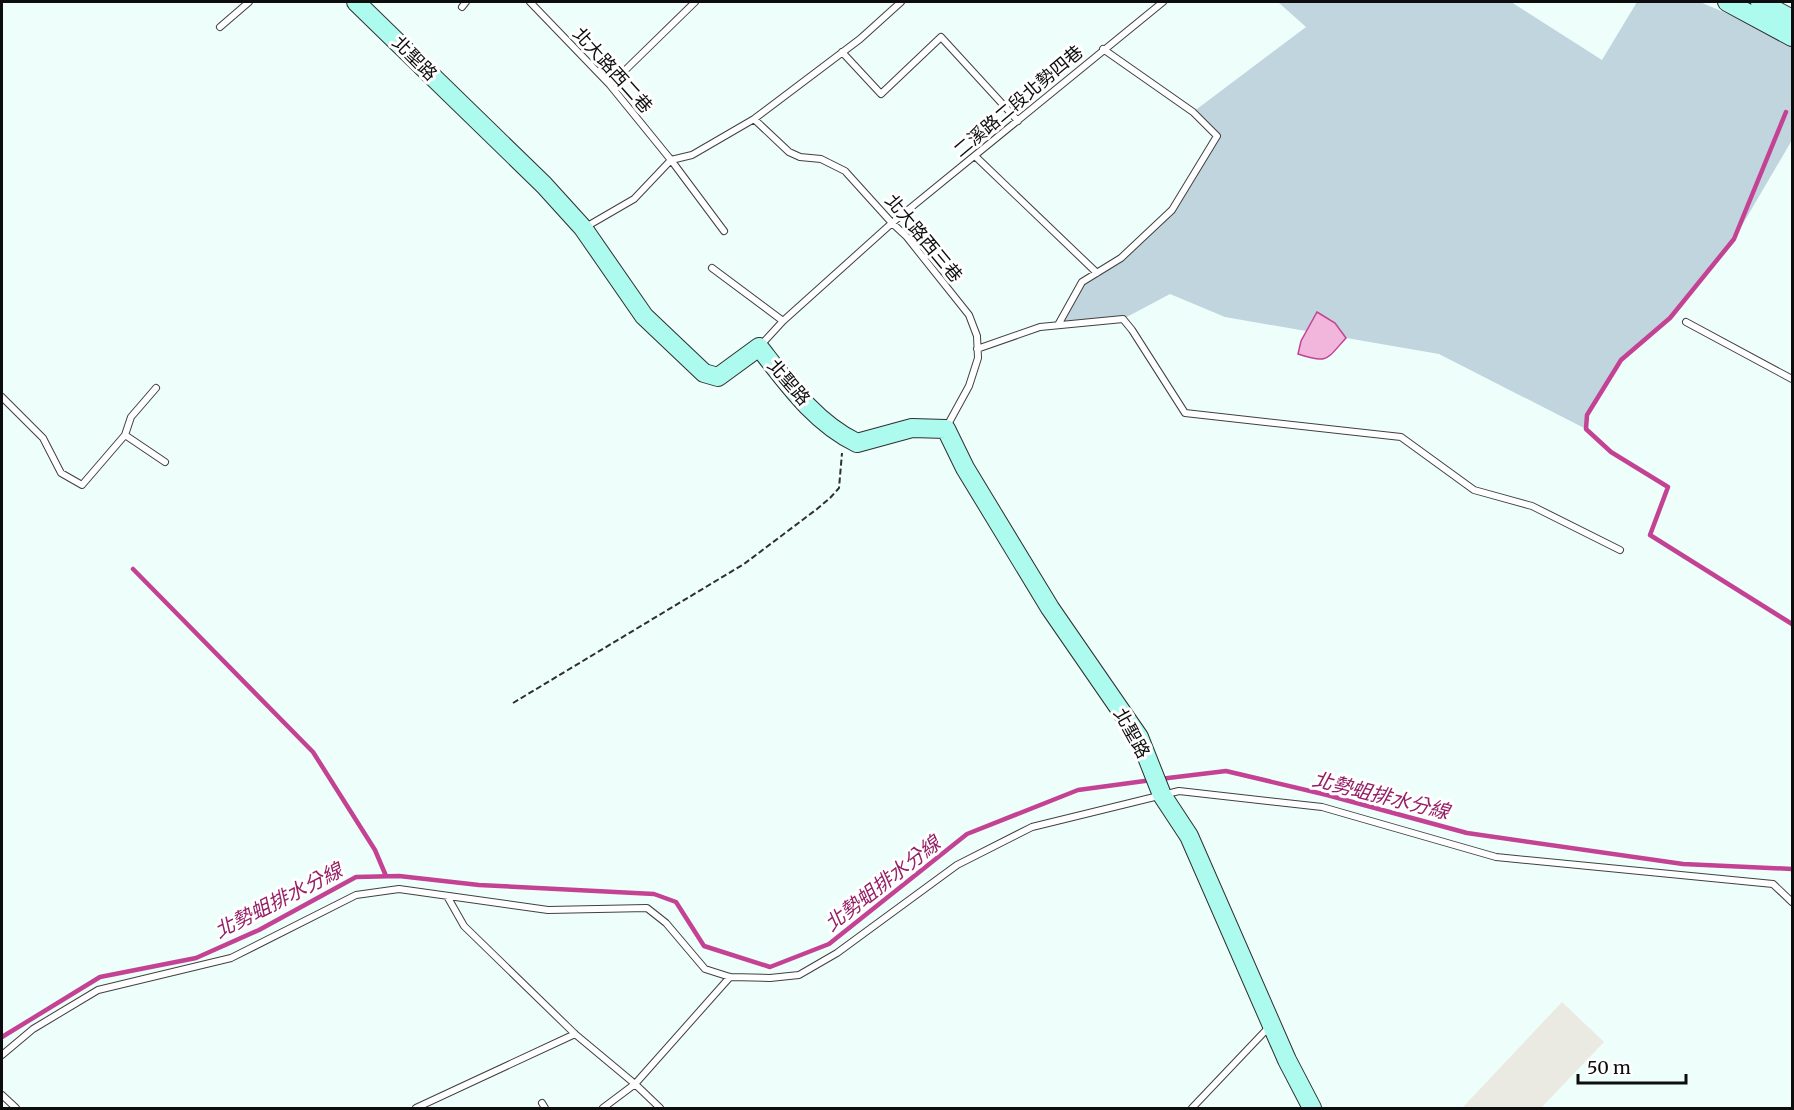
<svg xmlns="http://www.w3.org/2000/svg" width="1794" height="1110" font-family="Merriweather,'Noto Sans TC',serif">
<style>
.industrial{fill:#ebeae2}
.cemetery{fill:#c1d5de}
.water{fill:#f2b6dd;stroke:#c44294;stroke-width:1.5}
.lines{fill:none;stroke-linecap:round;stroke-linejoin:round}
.stream{stroke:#c44294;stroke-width:4.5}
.lane-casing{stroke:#404040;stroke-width:8}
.secondary-casing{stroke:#2f2f2f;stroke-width:20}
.path{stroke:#2f2f2f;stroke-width:2;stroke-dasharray:6 3;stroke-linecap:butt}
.lane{stroke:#fff;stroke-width:6}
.secondary{stroke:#adfaef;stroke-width:18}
.labels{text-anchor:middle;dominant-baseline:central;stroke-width:6;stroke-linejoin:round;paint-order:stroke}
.street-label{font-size:18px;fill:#0d0d0d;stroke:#fff}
.water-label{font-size:20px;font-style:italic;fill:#961f65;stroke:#fff}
</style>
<rect width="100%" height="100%" fill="#eefefa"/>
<path class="industrial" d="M1562 1002 1604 1042 1541 1108H1462Z"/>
<path class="cemetery" d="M1278 2H1511L1602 60 1637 2H1700L1792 41V140L1734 239 1670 318 1621 360 1587 415 1586 429 1439 354 1225 317 1170 294 1123 319 1058 325 1082 282 1121 258 1172 210 1217 136 1193 112 1306 27Z"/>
<path class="water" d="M1317 312 1335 323 1346 338C1326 360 1328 364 1298 354L1301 341Z"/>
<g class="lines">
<path class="stream" d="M1786 112 1734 239 1670 318 1621 360 1587 415 1586 429 1611 452 1668 487 1650 535 1792 624
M133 569 313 752 375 850 386 876
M1160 779 1226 771 1327 795 1467 833 1683 864 1792 869
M2 1037 100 977 196 958 259 930 356 877 399 876 479 885 654 894 676 902 704 946 770 967 829 944 967 834 1078 790 1152 780"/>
<defs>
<path id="lane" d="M530 2 610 85 671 160 724 231
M462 7 466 2
M220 27 249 2
M842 52 881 94 941 37 1018 121
M610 85 695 2
M754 119 789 152 800 157 821 159 845 171 892 223 906 236 969 315 977 336 978 358 969 386 946 428
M975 156 1097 273
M584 228 634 199 671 160 692 155 754 119 860 39 901 2
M712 268 783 321
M1686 322 1792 379
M1058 325 1082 282 1121 258 1172 210 1217 136 1193 112 1103 49
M760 346 783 321 892 223 1163 2
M977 349 1040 327 1123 319 1132 330 1185 413 1401 437 1474 490 1532 506 1620 550
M2 397 43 438 61 473 82 485 125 435 131 417 156 388
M125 435 165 462
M447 896 464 926 575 1034 635 1084 660 1108
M2 1055 33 1029 98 990 231 958 356 895 399 889 548 910 647 908 666 923 705 969 730 977 770 978 799 975 837 953 957 865 1032 827 1179 791 1322 807 1496 857 1773 884 1792 902
M2 1095 16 1108
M542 1103 545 1108
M416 1108 575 1034
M603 1108 635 1084 730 977
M1192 1108 1269 1027"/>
<path id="secondary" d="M356 2 544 185 583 228 644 316 704 373 718 377 759 347C787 383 815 423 857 443L912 428 946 429 965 468 1050 608 1139 737 1162 795 1189 836 1287 1060 1312 1108
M1727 2 1792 37
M1760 2 1792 19"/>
</defs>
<use href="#lane" class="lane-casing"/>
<use href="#secondary" class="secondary-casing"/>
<path class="path" d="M513 703 744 564 817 509 830 498 839 488 842 453"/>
<use href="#lane" class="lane"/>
<use href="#secondary" class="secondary"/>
</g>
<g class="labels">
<g class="street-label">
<text transform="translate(415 58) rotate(45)">北聖路</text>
<text transform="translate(613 70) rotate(48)">北大路西二巷</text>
<text transform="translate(1018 101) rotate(-40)">二溪路二段北勢四巷</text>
<text transform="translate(924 238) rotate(50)">北大路西三巷</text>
<text transform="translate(789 382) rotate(49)">北聖路</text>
<text transform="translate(1132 733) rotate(61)">北聖路</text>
</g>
<g class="water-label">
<text transform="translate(1381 795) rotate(14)">北勢蛆排水分線</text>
<text transform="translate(882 883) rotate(-38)">北勢蛆排水分線</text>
<text transform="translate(278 900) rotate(-27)">北勢蛆排水分線</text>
</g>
</g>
<rect width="1794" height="1110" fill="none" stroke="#0d0d0d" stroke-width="6"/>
<path d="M1578 1074v9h108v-9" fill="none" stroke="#0d0d0d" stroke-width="3"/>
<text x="1587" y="1074" font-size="18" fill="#0d0d0d" stroke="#ffffff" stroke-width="4.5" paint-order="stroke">50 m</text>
</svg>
